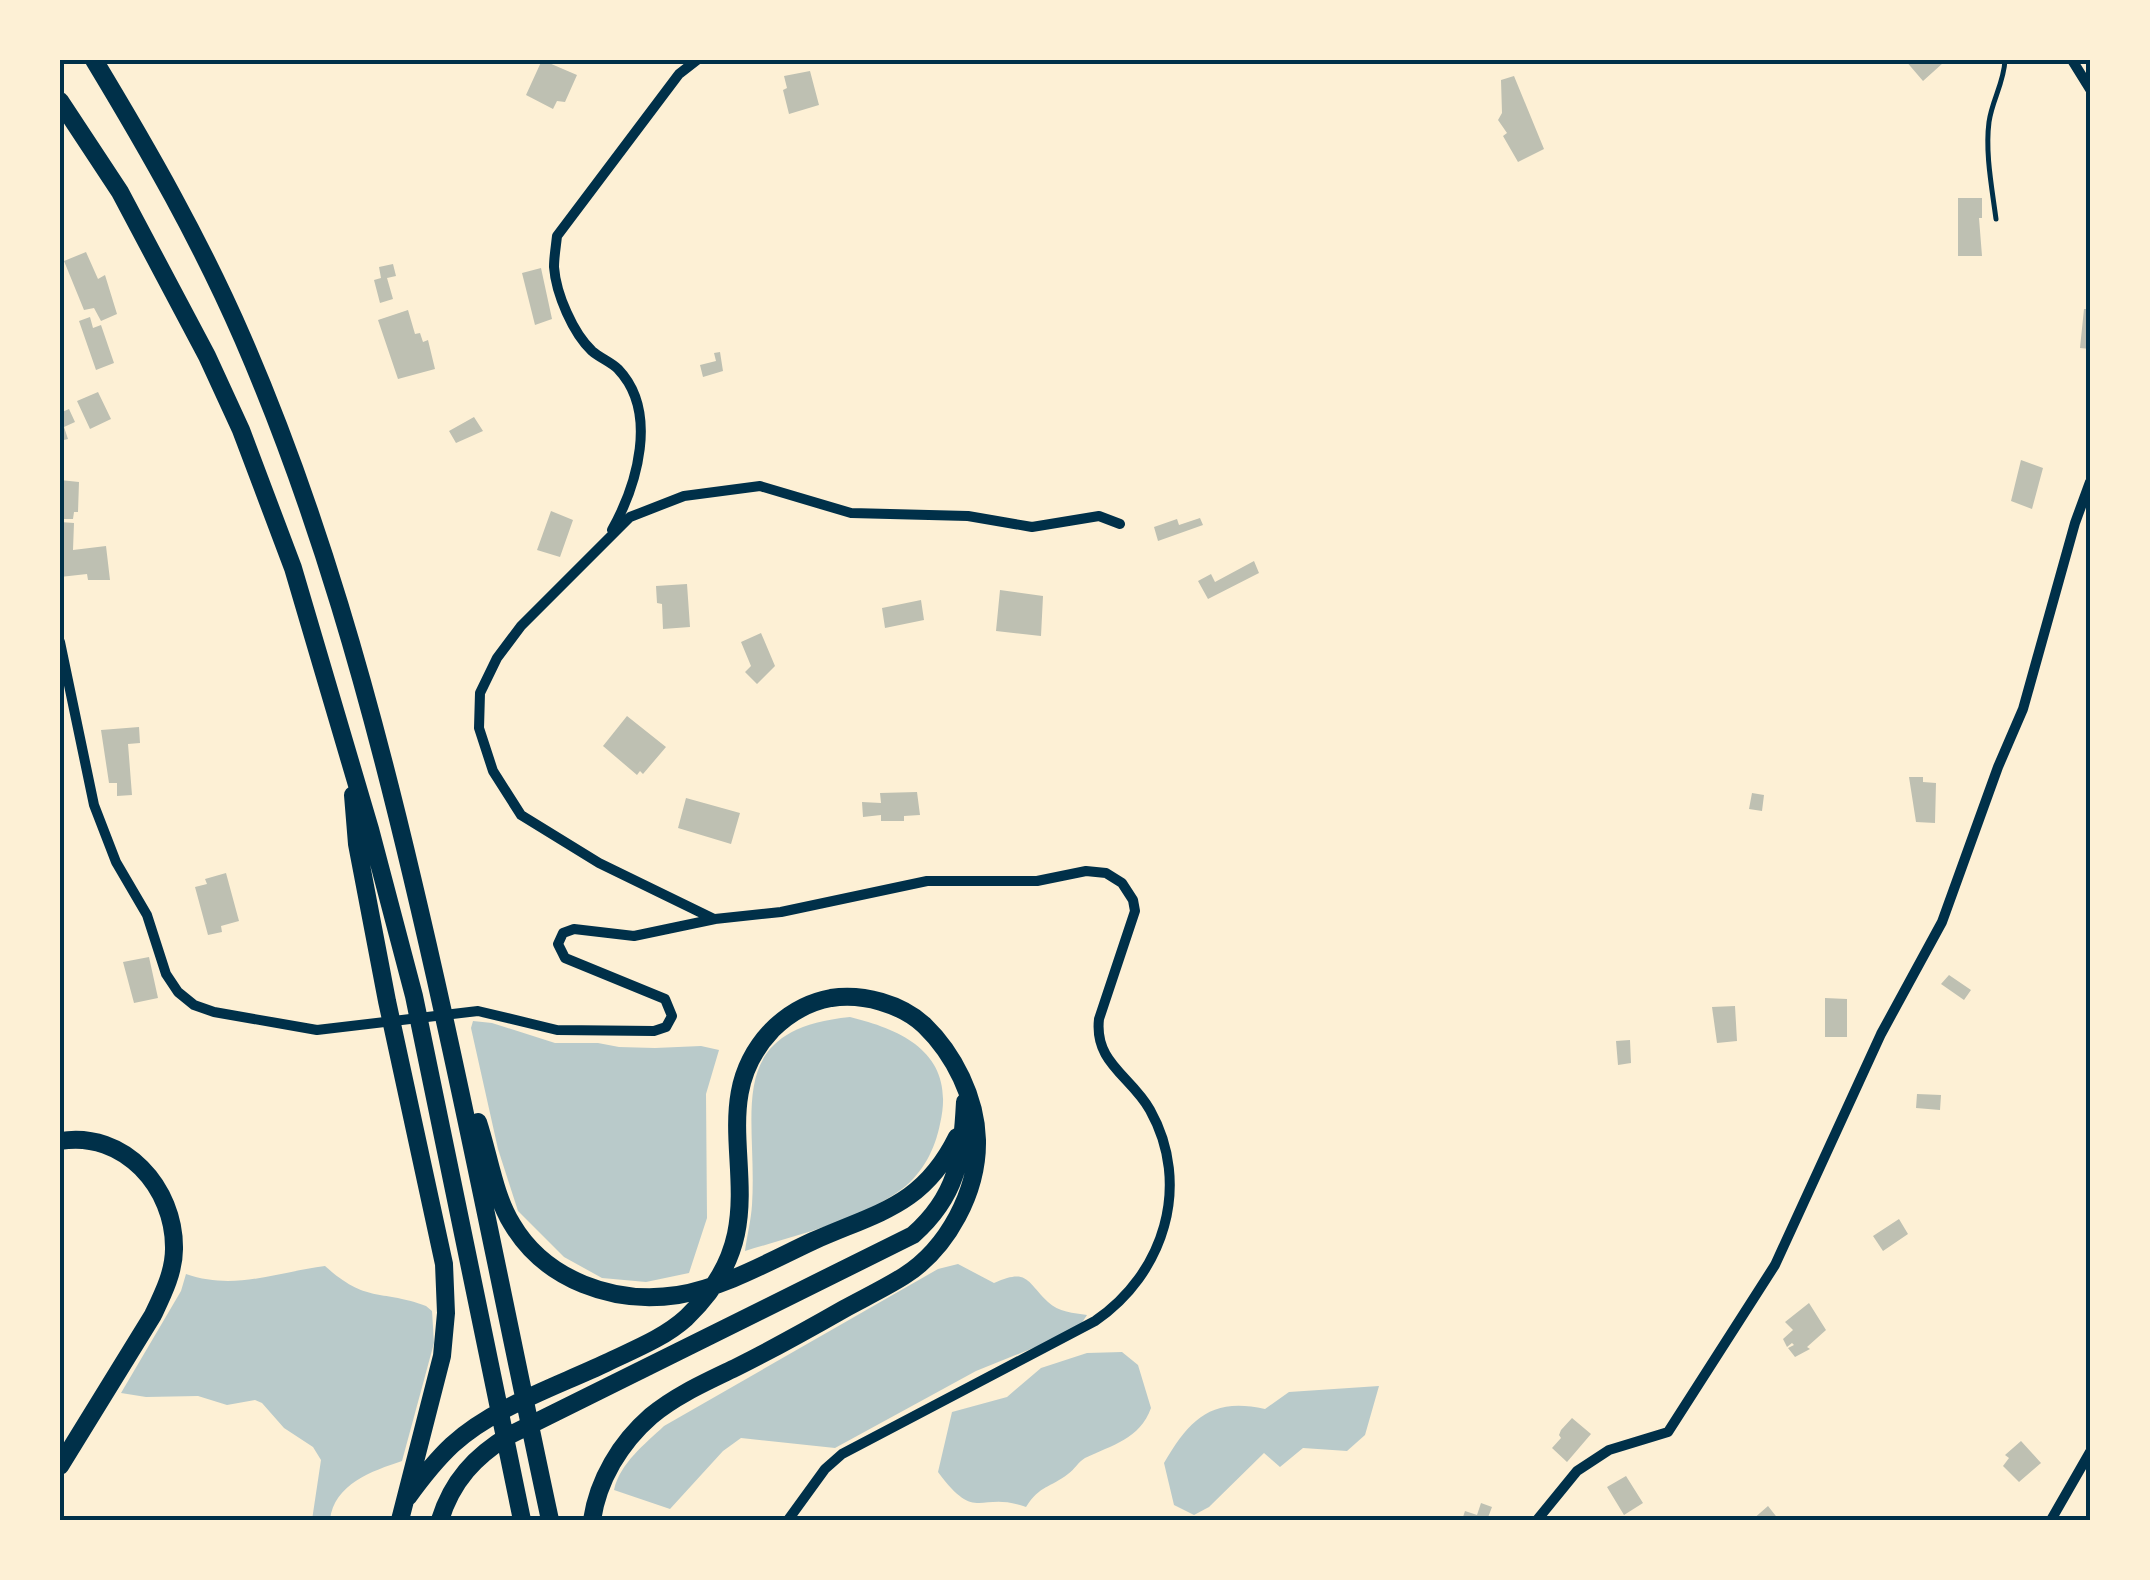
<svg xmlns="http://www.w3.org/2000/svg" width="2150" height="1580" font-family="Karla,sans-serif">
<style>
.green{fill:#b9caca}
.building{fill:#bec0b2}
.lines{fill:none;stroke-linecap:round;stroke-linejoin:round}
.service{stroke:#003049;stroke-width:5}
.minor{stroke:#003049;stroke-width:10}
.motorway{stroke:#003049;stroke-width:18}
.neatline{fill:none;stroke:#003049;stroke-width:4}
</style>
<rect width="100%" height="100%" fill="#fdf0d5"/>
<path class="green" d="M850 1017C907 1031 956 1056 940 1124 935 1149 923 1173 902 1189 858 1221 797 1235 745 1251 747 1236 751 1220 752 1205 758 1112 721 1030 850 1017Z
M473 1021 492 1023 555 1043H598L619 1047 655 1048 701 1046 719 1050 706 1094 707 1218 689 1273 646 1282 602 1278 564 1257 518 1211 498 1149 471 1028Z
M958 1264 994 1283C1028 1268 1026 1281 1048 1302 1058 1312 1074 1313 1087 1315L1081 1324 1053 1340 976 1371 835 1448 741 1438 723 1451 670 1509 614 1490C620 1463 645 1444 664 1426L938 1269Z
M325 1266C367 1304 381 1289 426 1306L432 1311 434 1343 402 1461C372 1471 334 1484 330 1520H312L321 1460 313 1447 284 1428 262 1403 255 1400 227 1405 198 1396 146 1397 121 1393 181 1291 186 1274C235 1291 277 1272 325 1266Z
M1122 1352 1138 1365 1151 1408C1140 1439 1112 1445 1085 1458 1078 1462 1075 1469 1068 1474 1050 1488 1040 1485 1026 1507 979 1490 977 1525 938 1472L952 1412 1007 1397 1041 1368 1087 1353Z
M1379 1386 1365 1435 1347 1451 1303 1448 1280 1467 1264 1453 1209 1507 1194 1515 1174 1505 1164 1463C1190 1419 1211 1397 1265 1409L1289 1392Z"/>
<path class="building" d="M542 60 577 75 565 102 557 101 553 109 526 95Z
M1905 60H1941L1943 63 1923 81Z
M810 71 819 105 789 114 783 90 787 88 784 76Z
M1514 76 1544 149 1518 162 1503 136 1507 133 1498 120 1502 113 1501 80Z
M1958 198H1982V218H1979L1982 256H1958Z
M86 252 98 279 105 275 117 314 101 321 94 308 84 310 64 261Z
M393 264 396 276 387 278 393 299 380 303 374 280 381 278 379 267Z
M541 268 552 319 535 325 522 273Z
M2084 309H2090V349L2080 348Z
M408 310 415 334 420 333 423 342 428 340 435 369 398 379 378 320Z
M90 317 93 328 101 325 114 363 96 370 79 321Z
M720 352 723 371 703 377 700 365 716 361 714 353Z
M98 392 111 419 90 429 77 401Z
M69 409 75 422 64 427 68 439 60 441V413Z
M474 417 483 431 456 443 449 431Z
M2021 460 2043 468 2032 509 2011 501Z
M60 480 79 482 78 512H74L73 519H60Z
M551 511 573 520 560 557 537 550Z
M1200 518 1203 525 1158 541 1154 527 1177 519 1179 525Z
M60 522 74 523 73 550 106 546 110 580H88L87 574 60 577Z
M1254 561 1259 573 1208 599 1198 581 1211 574 1215 582Z
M687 584 690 627 663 629 662 604 657 603 656 586Z
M1000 590 1043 596 1041 636 996 631Z
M921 600 924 620 885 628 882 608Z
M761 633 775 666 757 684 745 672 751 666 741 642Z
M627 716 666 747 643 774 640 771 637 775 603 746Z
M139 727 140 743 128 744 132 795 117 796V783H109L101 730Z
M1909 777H1923V782L1936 783 1935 823 1916 822Z
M917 792 920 815 904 816V821H881V815L863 817 862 802 881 803 880 793Z
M1752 793 1764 795 1762 811 1749 809Z
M686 798 740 813 731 844 678 828Z
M226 873 239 921 221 926 222 932 208 935 195 887 207 884 205 879Z
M149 957 158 998 134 1003 123 962Z
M1949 975 1971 990 1964 1000 1941 984Z
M1825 998 1847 999V1037H1825Z
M1735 1006 1737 1041 1717 1043 1712 1007Z
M1630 1040 1631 1063 1618 1065 1616 1041Z
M1917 1094 1941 1095 1940 1110 1916 1108Z
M1899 1219 1908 1234 1883 1251 1873 1236Z
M1809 1303 1826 1330 1807 1347 1810 1349 1795 1357 1788 1348 1794 1345 1792 1343 1787 1347 1783 1339 1793 1330 1785 1322Z
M1572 1418 1591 1434 1567 1462 1552 1448 1561 1438 1559 1435 1561 1430Z
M2021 1441 2041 1463 2019 1482 2003 1466 2009 1458 2005 1455Z
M1626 1476 1643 1503 1624 1515 1607 1487Z
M1481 1503 1492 1507 1487 1520H1462L1465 1511 1477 1515Z
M1768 1506 1779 1520H1752Z"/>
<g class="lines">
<path class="service" d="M1996 219C1992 188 1985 153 1989 122 1992 100 2004 83 2005 60"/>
<path class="minor" d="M2072 60 2090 89
M612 530C637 485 659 412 618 369 611 362 600 358 592 351 573 333 556 294 554 267 554 257 556 246 557 236L679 74 697 60
M60 642 94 805 116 862 147 915 166 974 178 992 194 1005 214 1012 317 1030 478 1011 557 1030 654 1031 666 1027 672 1016 665 999 565 958 558 944 563 933 574 929 634 936 715 919 781 912 927 881H1037L1086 871 1106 873 1122 883 1133 900 1135 911 1099 1019C1094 1063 1131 1076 1150 1110 1192 1185 1164 1274 1095 1321L842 1454 825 1469 788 1520
M714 919 599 863 521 815 493 771 479 728 480 693 497 658 521 626 630 517 684 496 760 486 851 513 968 516 1032 527 1099 516 1120 524
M1537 1520 1577 1471 1609 1450 1668 1432 1775 1265 1881 1034 1942 922 1998 767 2023 709 2075 523 2090 482
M2051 1520 2090 1452"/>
<path class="motorway" d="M94 60C149 151 201 242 243 339 318 512 369 695 412 877 463 1091 504 1306 550 1520
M60 101 120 192 207 356 241 430 293 568 370 829 414 996 522 1520
M353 795 357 844 387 1001 444 1264 446 1313 442 1356 400 1520
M478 1122C489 1155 494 1195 512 1224 545 1280 614 1305 678 1295 725 1287 770 1261 813 1241 878 1212 923 1206 957 1137
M60 1141C124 1130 175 1188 174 1249 174 1272 163 1294 153 1315L60 1466
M408 1497C421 1479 435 1461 452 1445 494 1407 555 1387 606 1363 633 1350 664 1338 686 1318 710 1295 729 1267 736 1234 751 1162 712 1093 772 1030 788 1014 809 1002 831 998 863 993 901 1004 924 1025 954 1054 976 1098 977 1140 978 1191 948 1248 904 1276 885 1288 864 1298 844 1309 809 1329 773 1349 737 1367 708 1381 676 1395 651 1416 620 1443 598 1480 592 1520
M440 1520C452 1481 475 1456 510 1435L913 1235C957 1196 962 1159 965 1102"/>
</g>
<rect width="2150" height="1580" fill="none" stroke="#fdf0d5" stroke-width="125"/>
<rect x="62" y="62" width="2026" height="1456" class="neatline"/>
</svg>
